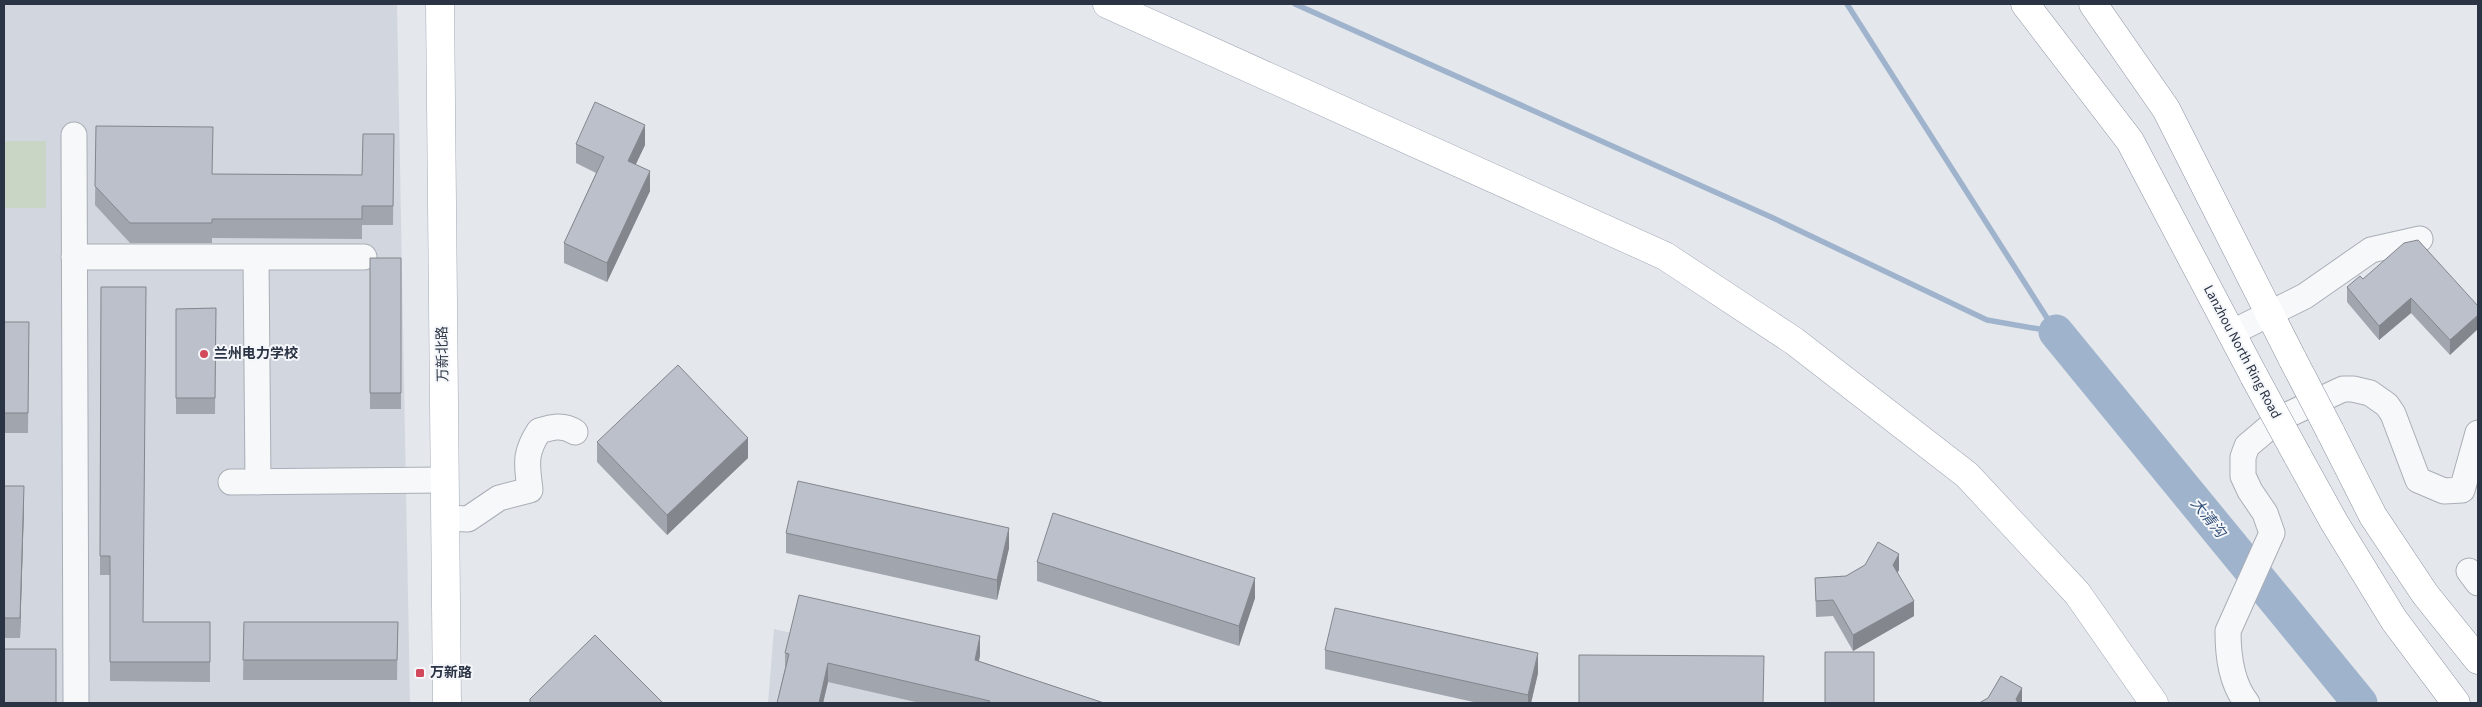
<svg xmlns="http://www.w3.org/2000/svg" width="2482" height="707" font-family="'Source Sans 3','Noto Sans SC',sans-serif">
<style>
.built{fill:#d2d6de}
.green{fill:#c9d6c5}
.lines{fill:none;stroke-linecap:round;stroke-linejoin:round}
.stream{stroke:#9fb4cc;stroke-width:5.5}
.river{stroke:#9fb4cc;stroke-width:35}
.minor-casing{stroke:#a9aeb7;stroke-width:27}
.major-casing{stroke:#a3abb8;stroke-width:29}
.highway-casing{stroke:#8b94a3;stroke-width:29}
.minor{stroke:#f7f8fa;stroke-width:25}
.major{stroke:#fff;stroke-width:28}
.highway{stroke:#fff;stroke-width:28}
.highway-bridge-casing{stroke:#8b94a3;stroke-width:29;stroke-linecap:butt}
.highway-bridge{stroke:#fff;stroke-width:28}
.wall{fill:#a1a5ae}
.shaded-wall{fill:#83868d}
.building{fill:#bbc0ca;stroke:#83868d}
.poi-dot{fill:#d1495b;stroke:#f4f6f9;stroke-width:2}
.labels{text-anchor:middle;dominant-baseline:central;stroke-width:4;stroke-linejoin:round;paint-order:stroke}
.street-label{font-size:14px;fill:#2b3445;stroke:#f4f6f9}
.poi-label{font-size:14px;font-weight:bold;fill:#2b3445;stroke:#f4f6f9;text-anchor:start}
.water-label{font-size:15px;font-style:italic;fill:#34527a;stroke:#f4f6f9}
</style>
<rect width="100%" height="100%" fill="#e4e7ec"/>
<path class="built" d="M4 4H397L410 703H4Z
M774 629 1068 695 1090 703H768Z"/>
<path class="green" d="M4 141H46V208H4Z"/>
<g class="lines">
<path class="stream" d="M1295 4 1771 217 1987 320 2056 332
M1847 4 2056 332"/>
<path class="river" d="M2056 332 2360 703"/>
<defs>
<path id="minor" d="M74 135 76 703
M74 257H364
M256 257 258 482
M2231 333 2305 296 2371 250 2420 239
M231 482 444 480
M445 518 468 519 499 498 530 490C527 464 524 454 539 431 552 427 563 424 575 432
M2469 571 2478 583
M2247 703C2231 683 2228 656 2228 631L2272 533 2265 513 2250 491 2243 476V457L2247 446 2279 419 2343 389H2353L2370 393 2387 405 2393 414 2418 480 2444 491 2462 490 2478 433"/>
<path id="major" d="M440 4 447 703
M1107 4 1665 256 1794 341 1967 475 2077 593 2154 703"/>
<path id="highway" d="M2025 4 2130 141 2254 376
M2093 4 2166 109 2293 360
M2330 431 2373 516 2425 594 2478 660
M2297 455 2334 522 2394 620 2456 703"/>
</defs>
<use href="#minor" class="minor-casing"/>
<use href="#major" class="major-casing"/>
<use href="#highway" class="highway-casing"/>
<use href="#minor" class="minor"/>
<use href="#major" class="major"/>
<use href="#highway" class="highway"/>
<defs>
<path id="highway-bridge" d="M2293 360 2330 431
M2254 376 2297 455"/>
</defs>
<use href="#highway-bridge" class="highway-bridge-casing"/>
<use href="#highway-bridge" class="highway-bridge"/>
</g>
<path class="wall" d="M96 126 212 174 362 175 394 134 393 225H362V239L212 238V243H130L95 205Z
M576 144 645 145 635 165 650 191 607 282 564 263V243L596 173 576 163Z
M370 258H401V409H370Z
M2363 279 2478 306 2450 355 2411 313 2379 340 2347 302V287Z
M101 287 143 622H210V682L110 681V575H100Z
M216 308 215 414H176V309Z
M4 322H29L28 433H4Z
M597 442 748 458 667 535 597 462Z
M4 486 24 506 20 638H4Z
M786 533 1009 548 997 600 786 553Z
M1037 562 1255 598 1239 646 1037 581Z
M1865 565 1899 570 1897 573 1914 616 1853 651 1833 616 1816 617 1815 578 1846 576Z
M244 622H398L397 680H243Z
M1325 650 1538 673 1531 703H1478L1325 669Z
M785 653 980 655 979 661 1104 703H920L828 682 823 703H777L785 668Z"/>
<path class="shaded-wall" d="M645 125V145L628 181V161Z
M650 171V191L607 282V263Z
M2411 298V313L2379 340V326Z
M2478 315V329L2450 355V340Z
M748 438V458L667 535V515Z
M24 486V506L20 638V618Z
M1009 528V548L997 600V580Z
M1899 554V570L1893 581V565Z
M1255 578V598L1239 646V626Z
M1914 601V616L1853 651V635Z
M980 636V655L975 679V660Z
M1538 653V673L1531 703H1528V695Z
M828 663V682L823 703H819Z
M2022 688V703H2016V699Z"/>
<path class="building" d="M595 102 645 125 628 161 650 171 607 263 564 243 604 157 576 144Z
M96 126 213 127 212 174 362 175 363 134H394L393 206H362V219H212V223H130L95 186Z
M2418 240 2478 306V315L2450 340 2411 298 2379 326 2347 287 2360 276 2363 279 2404 243Z
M370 258H401V393H370Z
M101 287H146L143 622H210V662H110V556H100Z
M216 308 215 398H176V309Z
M4 322H29L28 413H4Z
M678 365 748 438 667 515 597 442Z
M798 481 1009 528 997 580 786 533Z
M4 486H24L20 618H4Z
M1053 513 1255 578 1239 626 1037 562Z
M1878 542 1899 554 1893 565 1914 601 1853 635 1833 600 1816 601 1815 578 1846 576 1865 565Z
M799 595 980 636 975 660 1104 703H989L990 701 828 663 819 703H777L789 654 785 653Z
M1335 608 1538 653 1528 695 1325 650Z
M244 622H398L397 660H243Z
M595 635 663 703H530V699Z
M4 649H56V703H4Z
M1825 652H1874V703H1825Z
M1579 655 1764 656 1763 703H1579Z
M2001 676 2022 688 2016 699 2018 703H1979L1988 698Z"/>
<g class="poi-dot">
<circle cx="204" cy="354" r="5"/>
<rect x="415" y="668" width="10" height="10" rx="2.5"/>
</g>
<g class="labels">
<g class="street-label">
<text transform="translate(2242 352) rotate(62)">Lanzhou North Ring Road</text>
<text transform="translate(443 354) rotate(-91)">万新北路</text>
</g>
<g class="poi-label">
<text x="214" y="354">兰州电力学校</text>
<text x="430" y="673">万新路</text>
</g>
<g class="water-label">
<text transform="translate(2208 518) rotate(51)">大清沟</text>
</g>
</g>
<rect width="2482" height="707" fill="none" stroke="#2b3445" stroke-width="10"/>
</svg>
